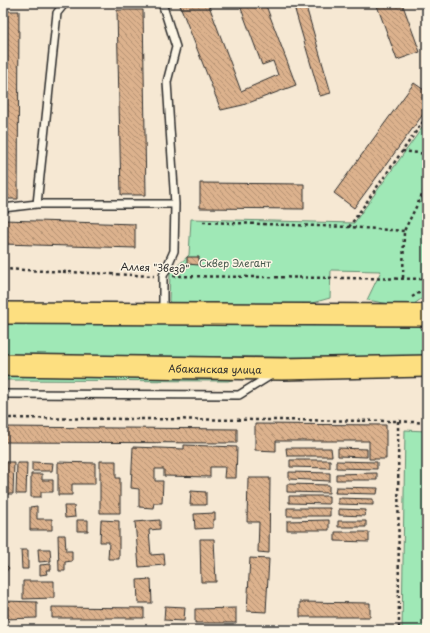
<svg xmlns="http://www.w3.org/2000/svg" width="430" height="633" font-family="'Playpen Sans',sans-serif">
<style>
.green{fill:#9fe8b6;stroke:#658a70}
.building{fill:url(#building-back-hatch);stroke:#2b2b2b}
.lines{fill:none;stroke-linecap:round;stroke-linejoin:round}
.service-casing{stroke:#2b2b2b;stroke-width:10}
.primary-casing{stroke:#2b2b2b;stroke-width:24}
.path{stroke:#2b2b2b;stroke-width:2.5;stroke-dasharray:3 3;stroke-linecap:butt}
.service{stroke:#fcf5e5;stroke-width:7}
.primary{stroke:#fddf80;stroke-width:21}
.labels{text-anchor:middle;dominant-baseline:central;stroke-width:3;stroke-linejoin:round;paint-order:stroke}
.park-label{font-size:10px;fill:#485a4e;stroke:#fcf5e5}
.street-label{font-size:10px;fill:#2b2b2b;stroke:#fcf5e5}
</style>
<defs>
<pattern id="building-back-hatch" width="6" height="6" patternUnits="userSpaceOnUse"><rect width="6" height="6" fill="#dcb28d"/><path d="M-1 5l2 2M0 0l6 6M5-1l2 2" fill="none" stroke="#b39173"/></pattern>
</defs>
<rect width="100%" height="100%" fill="#f6e8d3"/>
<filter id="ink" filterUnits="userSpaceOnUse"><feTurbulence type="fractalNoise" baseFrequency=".025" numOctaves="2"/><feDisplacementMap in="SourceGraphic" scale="8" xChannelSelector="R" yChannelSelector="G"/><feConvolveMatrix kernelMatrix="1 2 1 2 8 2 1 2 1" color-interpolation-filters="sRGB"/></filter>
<g filter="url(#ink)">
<path class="green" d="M427 121V295L411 306 395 305 367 300 381 271 331 270 330 298 305 305H173L169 301 170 273 189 255 191 219 354 223Z
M3 323 419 326 425 332V351L420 358 3 355Z
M3 372 251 375 228 381 3 380Z
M405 430 426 431 423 630H402Z"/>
<path class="building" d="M179 3H208L241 91 278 75 273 61 262 65 239 3H265L296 85 243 105 221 110Z
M293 3H305L331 93 320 96Z
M376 3H402L420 52 397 60Z
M117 10H143L146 195H121Z
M3 11H19L18 199H3Z
M414 83 427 92V109L354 208 334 193Z
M200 183 304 184V209L200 208Z
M3 220 135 224V248L3 244Z
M187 257H199V265L187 264Z
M255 424 386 425V459H369V441H276V451L255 450Z
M3 427 237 429V443L3 442Z
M184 445 237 447 236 478H224L225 467H210V477L164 476V469H155V481H163L162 503H154L153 508 139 507V489L131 488 133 447 184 449Z
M286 448H331L332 456H287Z
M338 448 367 449V457L338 456Z
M290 460H330V468L290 467Z
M100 461H116V478H120V513H100Z
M336 461 377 462V469L336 468Z
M5 462H14L13 494H4Z
M32 462 53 463 52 471H32Z
M58 462 95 463V484H72V495H58Z
M17 463H27L26 494H16Z
M289 472 330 473V481L289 479Z
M377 473V480H336V474Z
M31 474H42V480H53V492H41V497H31Z
M248 478H270L269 553 258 552 259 522H247Z
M287 484 329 485V493L287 492Z
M336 487 378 488 377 494 335 493Z
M191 491 206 492V505H190Z
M289 496H329V504L289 503Z
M338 498 373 499V505L338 504Z
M37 506V519H52V530H30V507Z
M64 506H74L75 517 65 518Z
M287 508H330V516H287Z
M339 509 366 510 365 516 339 515Z
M215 513V520H213V528L195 529 194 514Z
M77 520H88V531H77Z
M101 520 119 521V559H108L109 542H100Z
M160 520V529L149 530 151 555 164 554 165 565 139 567 135 522Z
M329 520V530H287V521Z
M338 521H366V527H338Z
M335 532H369V542L335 541Z
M58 535H65L66 551H72V561L65 562V571H59Z
M200 539H214L216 582H201Z
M38 549H50L51 561 39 562Z
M21 550H28V569H22Z
M250 558 269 559 266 612 247 611Z
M3 562 9 568 3 575Z
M51 564V570H46L47 574 40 575V565Z
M151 579 152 603H138L137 580Z
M23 581H54V598L23 599Z
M3 601 37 602V618L3 619Z
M300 602 370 603V617H300Z
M165 606 185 607 184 621 164 620Z
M52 607 144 608V618H52Z
M236 608V623H195V609Z"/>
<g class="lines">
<defs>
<path id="service" d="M162 3 176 47 167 82 175 204 174 251 163 276V313
M37 204 57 13 65 3
M3 208 37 204H175
M3 394 239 395 273 374"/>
<g id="primary">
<path d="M3 313 427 315"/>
<path id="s1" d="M3 365 282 369 427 366"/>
</g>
</defs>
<use href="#service" class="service-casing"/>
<use href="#primary" class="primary-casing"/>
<path class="path" d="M423 122 427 125
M402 151 427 154
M203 222 349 227 404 231
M349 227 427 116
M3 269 154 276
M173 276 427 279
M403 278 404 231 427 185
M412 297 427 288
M3 418 398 421 427 423
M398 421 399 630"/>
<use href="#service" class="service"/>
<use href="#primary" class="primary"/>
</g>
</g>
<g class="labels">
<g class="park-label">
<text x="235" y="262">Сквер Элегант</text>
</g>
<g class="street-label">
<text transform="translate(155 267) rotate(2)">Аллея "Звезд"</text>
<text stroke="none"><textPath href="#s1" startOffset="212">Абаканская улица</textPath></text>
</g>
</g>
<rect width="430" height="633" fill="none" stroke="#fcf5e5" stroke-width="16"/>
<rect x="8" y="8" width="414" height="617" fill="none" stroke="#2b2b2b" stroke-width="1.5" filter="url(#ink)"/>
</svg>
